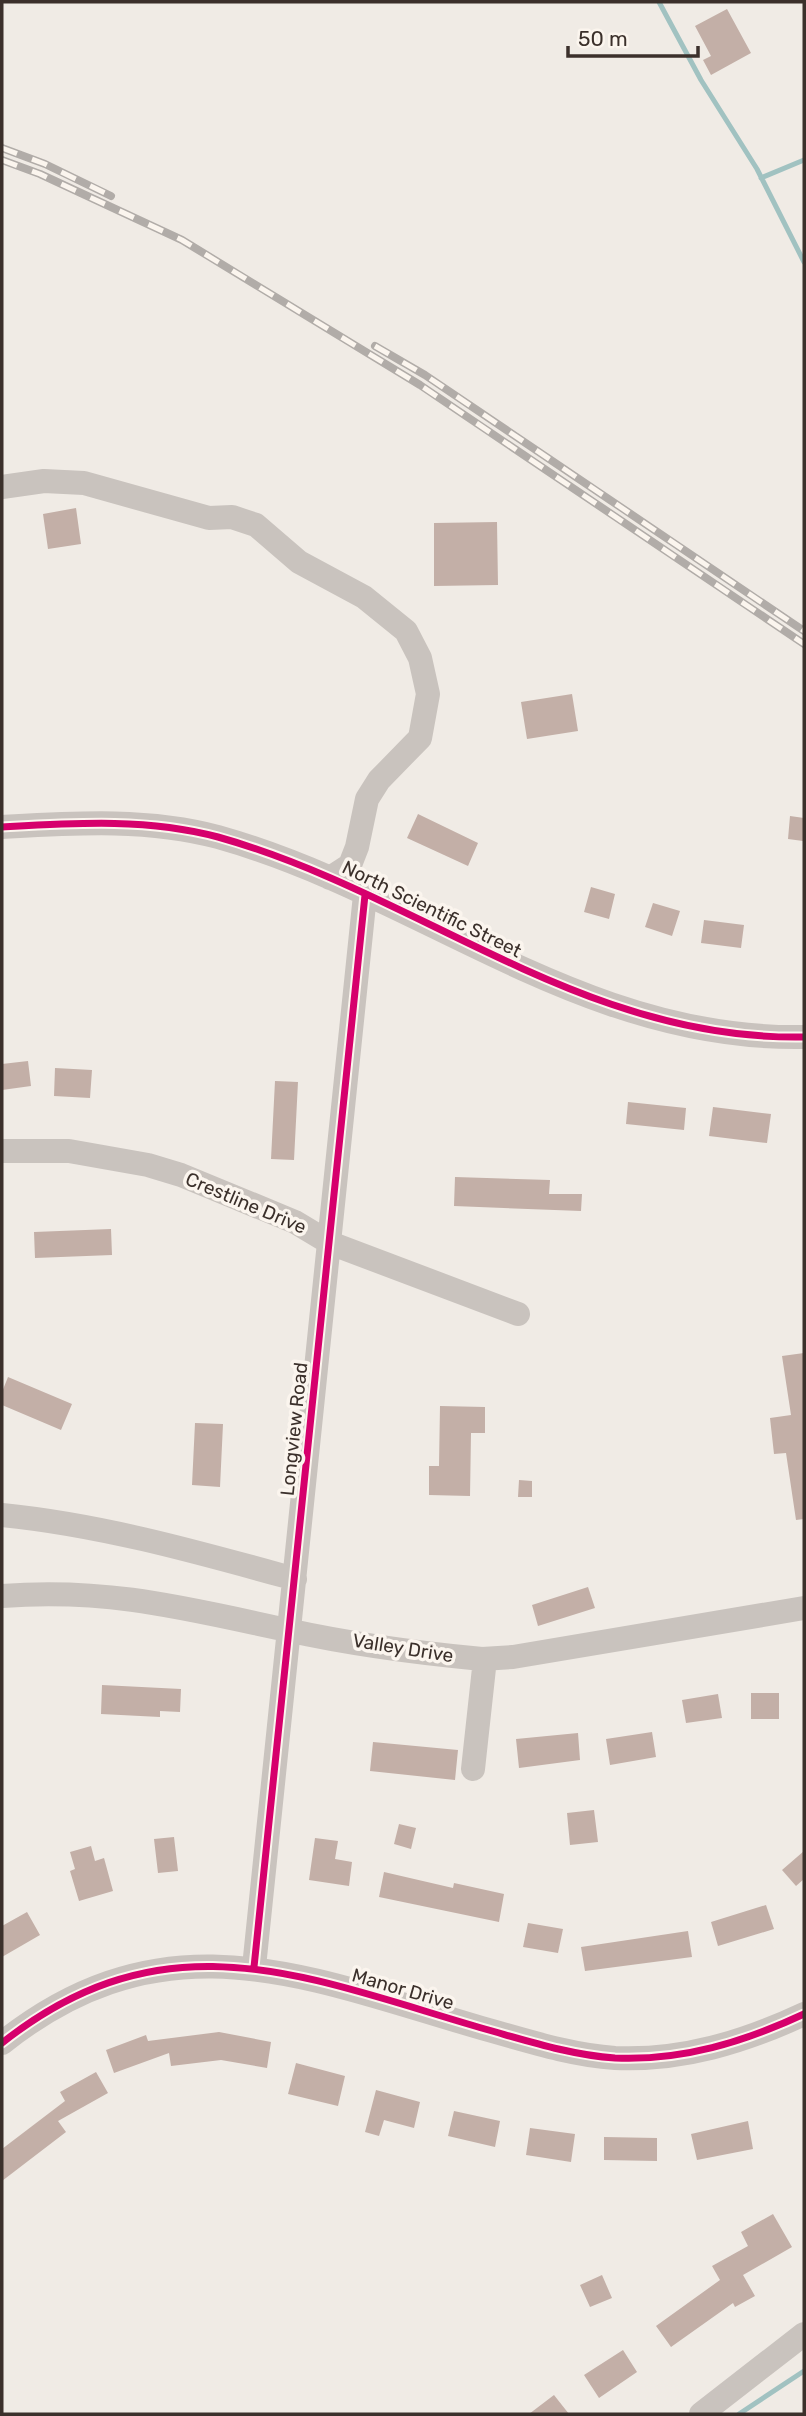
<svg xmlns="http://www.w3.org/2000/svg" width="806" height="2416" font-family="Rubik,sans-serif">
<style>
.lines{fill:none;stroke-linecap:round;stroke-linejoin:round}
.stream{stroke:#a1c2c1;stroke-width:5}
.building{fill:#c3afa7}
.minor{stroke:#c9c3be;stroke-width:24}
.rail-casing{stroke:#b1aca8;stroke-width:8}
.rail{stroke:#fbf5ee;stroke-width:5;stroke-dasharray:16;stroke-linecap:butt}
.cycleway-casing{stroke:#fbf5ee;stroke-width:11}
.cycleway{stroke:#d6006c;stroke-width:7}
.labels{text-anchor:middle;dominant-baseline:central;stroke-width:7;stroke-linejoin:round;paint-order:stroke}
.street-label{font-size:19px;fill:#3b302b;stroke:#fbf5ee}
</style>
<rect width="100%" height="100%" fill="#f0ebe5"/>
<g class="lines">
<path class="stream" d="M659 2 701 80 757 169 804 262
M761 178 804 160
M739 2414 804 2371"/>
</g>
<path class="building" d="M727 9 751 53 711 75 703 60 711 56 695 26Z
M76 508 81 544 48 549 43 514Z
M497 522 498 585 434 586V523Z
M572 694 578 731 527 739 521 702Z
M418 814 478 843 468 866 407 838Z
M790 816 804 818 803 841 788 839Z
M591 887 615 894 609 919 584 912Z
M653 903 680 911 672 936 645 927Z
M704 920 744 925 741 948 701 943Z
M28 1061 31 1086 2 1090V1064Z
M55 1068 92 1070 90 1098 54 1096Z
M275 1081 298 1082 294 1160 271 1159Z
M628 1102 686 1108 684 1130 626 1124Z
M713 1107 771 1114 767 1143 709 1136Z
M455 1177 550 1180 549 1194H582L581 1211 454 1206Z
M111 1229 112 1255 35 1258 34 1232Z
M804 1353V1519L796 1520 786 1453 774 1454 770 1418 791 1415 782 1356Z
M8 1377 72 1404 61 1430 2 1405V1392Z
M440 1406 485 1407V1433H471L470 1496 429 1495V1466H439Z
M195 1423 223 1424 220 1487 192 1485Z
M519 1480 532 1481V1497H518Z
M588 1587 595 1608 538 1626 532 1605Z
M102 1685 181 1689 180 1712 160 1711V1717L101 1714Z
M751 1693H779V1719H751Z
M718 1694 722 1718 686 1723 682 1700Z
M652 1732 656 1757 610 1765 606 1739Z
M578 1733 580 1760 519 1768 516 1739Z
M373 1742 458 1750 455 1780 370 1771Z
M594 1810 598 1842 570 1845 567 1813Z
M399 1824 416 1828 411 1849 394 1844Z
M174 1837 178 1871 158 1873 154 1839Z
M315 1838 338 1841 335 1859 352 1862 349 1886 309 1880Z
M91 1846 95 1861 104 1858 113 1891 79 1901 70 1871 75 1869 70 1852Z
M804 1851V1879L796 1886 782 1870Z
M384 1872 453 1888 454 1883 504 1894 499 1922 379 1897Z
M766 1905 774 1929 718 1946 711 1922Z
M27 1912 40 1935 2 1957V1926Z
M528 1923 563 1929 558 1953 523 1947Z
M688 1931 692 1957 585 1971 581 1947Z
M219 2032 271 2042 267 2068 221 2060 171 2066 169 2053 114 2073 106 2050 146 2035 148 2041Z
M296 2063 345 2076 338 2106 288 2094Z
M96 2072 108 2093 58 2121 66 2132 2 2181V2149L65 2101 60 2092Z
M376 2090 420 2102 414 2128 384 2120 379 2136 365 2132Z
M454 2111 500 2121 495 2147 448 2136Z
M748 2121 753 2149 697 2160 691 2134Z
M530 2128 575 2134 571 2162 526 2155Z
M604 2137 657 2138V2161L604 2160Z
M773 2214 792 2247 743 2275 755 2296 735 2307 733 2303 671 2347 656 2326 720 2280 712 2266 748 2246 741 2232Z
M602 2275 612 2298 590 2307 580 2285Z
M623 2350 637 2372 599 2398 584 2375Z
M554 2395 569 2414H529Z"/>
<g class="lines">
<path class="minor" d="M2 487 44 481 84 483 209 518 232 517 256 525 299 562 364 597 406 631 420 658 428 694 420 738 379 780 367 799 357 847 350 865 330 878
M2 827C74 823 147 818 218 837 421 894 581 1041 804 1037
M2 1151H69L148 1165 181 1175 295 1222 330 1243 518 1314
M2 1515C102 1525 197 1552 295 1579
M2 1596C109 1588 184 1608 287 1630 350 1644 418 1653 482 1659L513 1657 804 1608
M473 1769 485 1659
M254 1967 365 895
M2 2043C167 1912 308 1978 485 2029 528 2041 571 2055 615 2058 682 2061 744 2042 804 2014
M701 2414 804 2334"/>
<defs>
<path id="rail" d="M2 148 45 164 111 196
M2 160 40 174 182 240 420 385 804 644
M375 346 425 375 804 631"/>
</defs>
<use href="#rail" class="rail-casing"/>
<use href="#rail" class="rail"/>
<defs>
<path id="cycleway" d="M2 827C74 823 147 818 218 837 421 894 581 1041 804 1037
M254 1967 365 895
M2 2043C167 1912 308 1978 485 2029 528 2041 571 2055 615 2058 682 2061 744 2042 804 2014"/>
</defs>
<use href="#cycleway" class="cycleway-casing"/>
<use href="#cycleway" class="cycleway"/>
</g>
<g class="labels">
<g class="street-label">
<text transform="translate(432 909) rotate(26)">North Scientific Street</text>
<text transform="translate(246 1203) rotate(23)">Crestline Drive</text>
<text transform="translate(294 1429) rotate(-84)">Longview Road</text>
<text transform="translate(403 1648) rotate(9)">Valley Drive</text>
<text transform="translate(403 1989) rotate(16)">Manor Drive</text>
</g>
</g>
<rect width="806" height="2416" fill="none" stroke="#3b302b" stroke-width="7"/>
<path d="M568 46v10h130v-10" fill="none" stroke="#3b302b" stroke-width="3.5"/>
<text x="578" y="46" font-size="21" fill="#3b302b" stroke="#fbf5ee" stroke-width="5" paint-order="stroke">50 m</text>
</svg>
